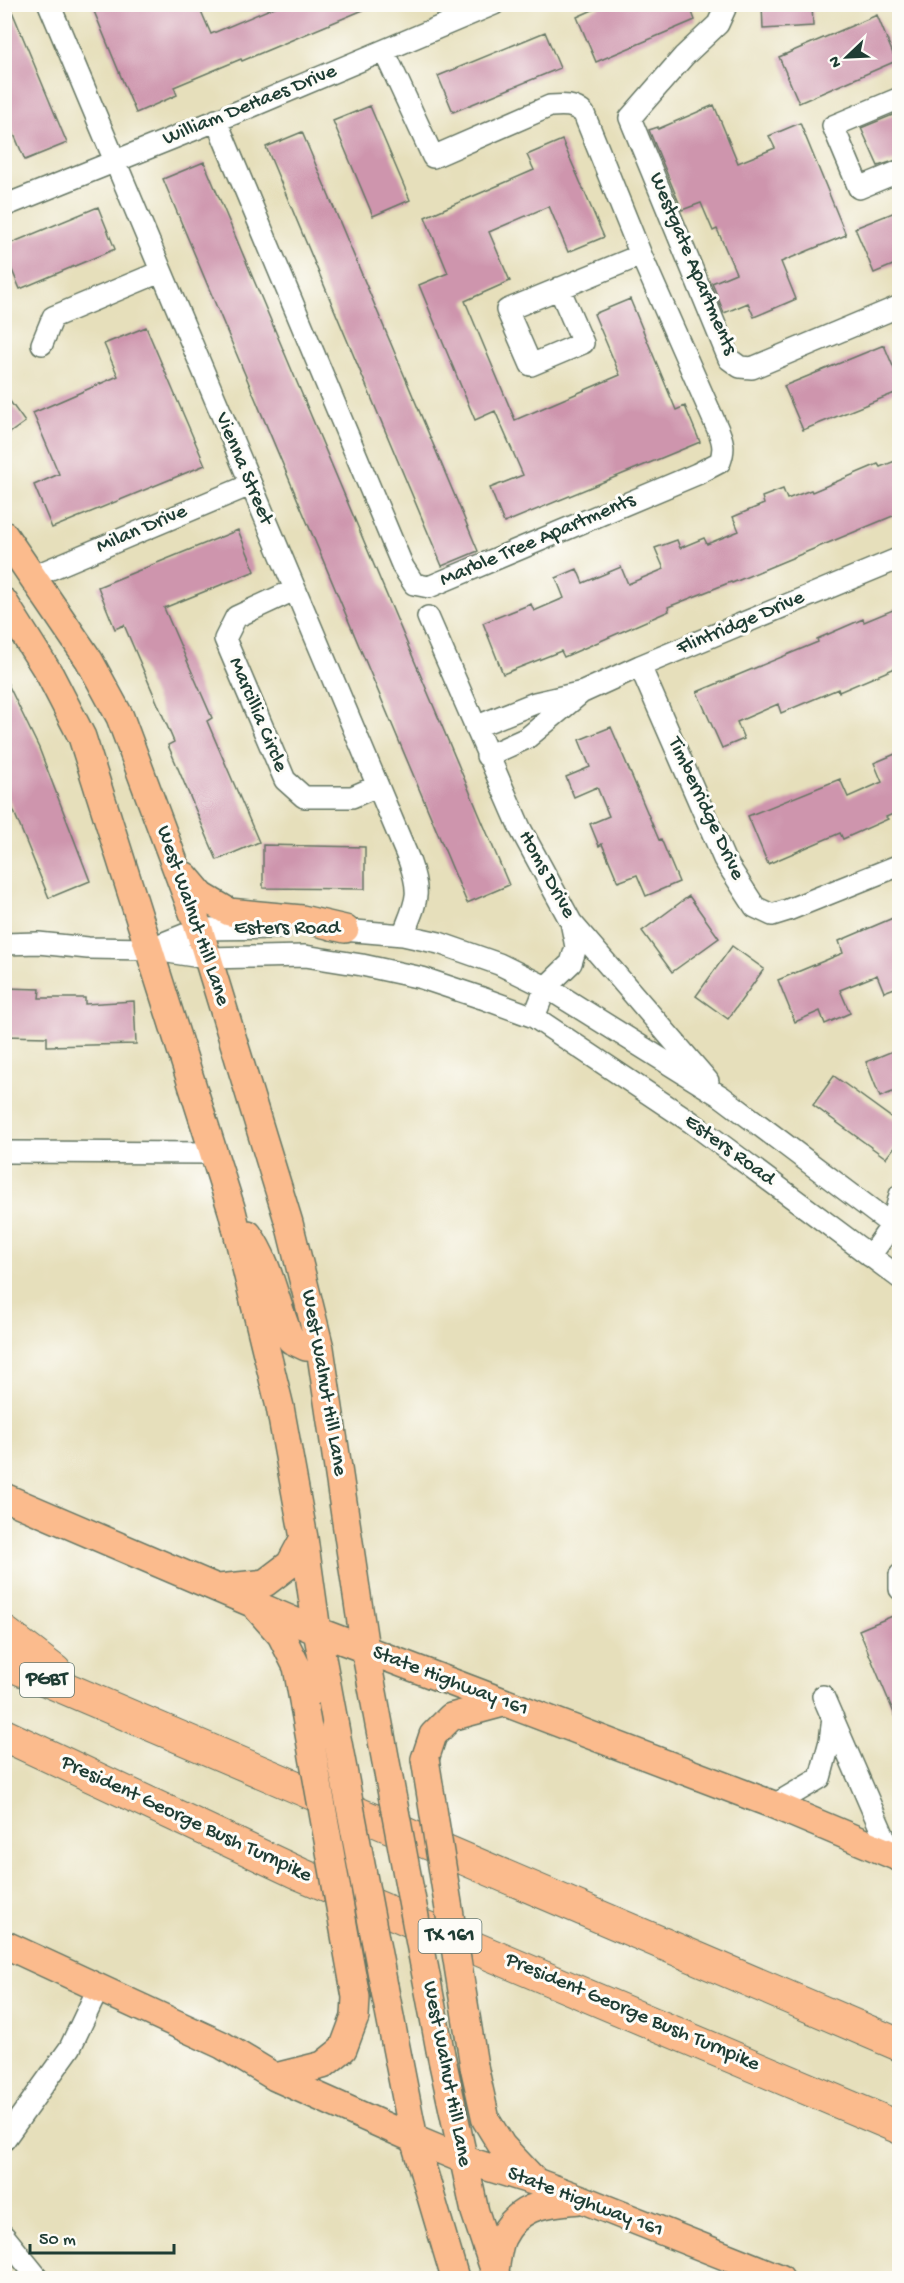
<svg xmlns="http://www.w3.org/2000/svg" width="904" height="2283" font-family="'Gochi Hand',sans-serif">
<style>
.building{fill:#ce95ad}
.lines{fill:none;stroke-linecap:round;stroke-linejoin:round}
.minor-casing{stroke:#657663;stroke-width:24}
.major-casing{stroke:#657663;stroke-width:30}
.highway-casing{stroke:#657663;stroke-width:34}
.minor{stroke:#fff;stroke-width:21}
.major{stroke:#fbbb8d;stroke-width:27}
.highway{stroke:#fbbb8d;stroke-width:32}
.major-bridge-casing{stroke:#657663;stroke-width:30;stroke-linecap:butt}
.major-bridge{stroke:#fbbb8d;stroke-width:27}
.labels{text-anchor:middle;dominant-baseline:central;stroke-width:6;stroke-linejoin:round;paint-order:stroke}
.shield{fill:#fdfcf7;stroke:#62766e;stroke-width:1.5}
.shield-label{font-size:20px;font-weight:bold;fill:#1f3d34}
.street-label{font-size:21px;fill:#1f3d34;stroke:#fdfcf7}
</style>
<rect width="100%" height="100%" fill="#fdfcf7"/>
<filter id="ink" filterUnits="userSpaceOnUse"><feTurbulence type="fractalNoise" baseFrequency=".0167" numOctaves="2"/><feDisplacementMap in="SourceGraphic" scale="12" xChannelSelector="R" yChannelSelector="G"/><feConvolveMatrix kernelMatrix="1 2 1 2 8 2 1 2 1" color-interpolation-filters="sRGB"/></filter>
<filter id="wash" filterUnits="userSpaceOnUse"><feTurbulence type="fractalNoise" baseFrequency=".008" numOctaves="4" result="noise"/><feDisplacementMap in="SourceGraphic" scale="24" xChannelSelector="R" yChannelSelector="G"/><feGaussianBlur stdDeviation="1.35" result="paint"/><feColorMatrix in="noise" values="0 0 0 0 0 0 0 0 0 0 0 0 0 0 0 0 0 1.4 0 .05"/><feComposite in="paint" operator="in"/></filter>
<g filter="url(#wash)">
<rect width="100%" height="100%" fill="#e6dfbb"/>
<g id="blocks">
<path class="building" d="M4 4H9L67 143 25 160 4 111Z
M91 4H198L211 34 282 4 375 5 242 61 241 59 174 87 177 95 136 113Z
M606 4H689L695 20 596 62 577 17Z
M762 4H812L813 26 763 29Z
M877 15 896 61 799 103 779 57Z
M545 32 560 68 453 112 438 76Z
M714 105 738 163 775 148 769 136 800 123 846 235 781 262 796 299 754 317 748 303 724 313 712 283 736 273 717 229 713 231 701 203 682 210 649 130 658 127V129Z
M370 106 410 200 373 216 333 121Z
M900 112V159L878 166 861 128Z
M302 132 478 551 442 566 266 147Z
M562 140 604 237 568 252 549 206 489 232 510 281 465 301 515 420 620 375 594 314 630 299 676 410 685 406 700 442 504 523 490 488 523 475 495 411 475 420 419 285 448 273 425 217 534 170 527 155Z
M204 162 509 885 467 903 163 179Z
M98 207 115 249 20 289 4 251V246Z
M900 210V262L874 273 855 228Z
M146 327 205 465 52 528 34 485 59 474 33 413 118 376 104 344Z
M884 345 900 383V391L803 430 784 386Z
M4 393 25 422 4 437Z
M900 459V513L732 583 731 582 668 607 669 611 564 657 561 651 503 674 483 623 531 604 534 611 564 598 556 578 577 569 583 583 621 567 628 584 664 569 655 548 677 540 680 548 704 538 707 544 739 531 733 517 764 504 762 497 783 489 787 499 811 490 812 492 878 464 880 467Z
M238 530 255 571 164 608 212 718 207 721 259 842 217 860 168 745 174 742 124 625 115 629 98 587Z
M900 607V666L839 692 838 689 781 713 778 704 737 722 744 739 722 748 697 692 818 642 817 639 863 619 864 622Z
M4 676 39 748 90 881 49 898 4 787Z
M611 727 659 840 661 839 679 882 646 896 637 875 618 882 602 844 599 846 590 824 609 816 597 787 574 797 566 777 590 767 579 740Z
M900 752V811L886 817 888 819 843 839 840 833 768 864 748 816 840 779 848 797 882 782 874 763Z
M263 845 365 847V889L263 888Z
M689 896 719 938 672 972 642 931Z
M900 915V986L884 992 877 975 840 990 850 1013 825 1024 820 1011 795 1022 778 980 843 953 839 941Z
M732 946 764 969 728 1019 696 996Z
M4 988 40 989 39 998H85V1004L134 1001 136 1044 47 1046V1037L4 1036Z
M900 1048V1089L880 1097 866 1062Z
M834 1076 900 1124V1140L886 1158 813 1105Z
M895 1615 900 1626 899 1725 859 1630Z"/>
</g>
</g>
<g filter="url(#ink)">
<use href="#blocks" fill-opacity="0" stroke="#657663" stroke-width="1.5"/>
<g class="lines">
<defs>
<path id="minor" d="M49 4 409 860C422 896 416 901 403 935
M727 4 718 24 684 56 630 118 729 359 740 367 752 368 900 306
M900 98 833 126 859 188 900 171
M216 120 403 567 414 584 429 587 697 474 720 462C724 451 724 444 719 432L641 255 584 114C575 104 563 105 550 106L433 157 384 51
M4 206 250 107 494 4
M559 288 583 343 531 365 507 310 641 255
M42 344 53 317 160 272
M34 576 250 485
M294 590 236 617 225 639 285 780 304 797H352L377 786
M428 617 520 828 571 922 708 1081
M640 666 724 859 755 907 772 915 788 910 900 865
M475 727 535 703 583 692 640 666 900 558
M487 756 527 738 580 694
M331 929 403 935 439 943 499 964 546 987 722 1097 900 1231
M4 944 38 943 88 948 149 949 207 958 305 956 362 965 422 978 482 998 534 1017 691 1122 900 1278
M149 949 199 929 282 928
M534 1017 546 987 571 963 576 947 571 922
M4 1152 213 1153
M870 1256 892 1225 900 1195
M900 1575V1589
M823 1696 892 1855
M774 1805 820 1778 830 1741 833 1718
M4 2140 70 2048 98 1989
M4 2236 38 2278"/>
<path id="major" d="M4 535 89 660 120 717 199 929 289 1223 320 1348 365 1649 393 1800
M4 602 50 675 82 737 232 1211 280 1407 304 1538 317 1631 335 1727
M185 876 202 896 229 912 302 919 345 929
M248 1234C271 1266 275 1305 291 1340L306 1347 320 1348
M4 1497 317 1631 774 1805 900 1858
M219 1588 265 1583 290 1564 304 1538
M258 1609 281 1635 297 1667 304 1706
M425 1759 433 1735 451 1717 503 1703
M4 1944 222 2045 275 2077 414 2139 462 2159 536 2182 584 2200 780 2278
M384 1986 414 2139 455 2278
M440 2050 475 2212 497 2278
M474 2066 486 2120 502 2146 535 2181
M275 2077 323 2065 343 2049 355 2017
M495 2270C497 2260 498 2247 502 2238 519 2204 544 2204 578 2200"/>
<path id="highway" d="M4 1632 55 1671
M4 1662 900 2045
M4 1735 300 1874 900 2128"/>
</defs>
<use href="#minor" class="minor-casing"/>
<use href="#major" class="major-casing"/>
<use href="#highway" class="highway-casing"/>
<use href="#minor" class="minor"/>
<use href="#major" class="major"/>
<use href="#highway" class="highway"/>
<defs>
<path id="major-bridge" d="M304 1706 356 1997 355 2017
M335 1727 384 1986
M425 1759 474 2066
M393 1800 440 2050"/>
</defs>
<use href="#major-bridge" class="major-bridge-casing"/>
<use href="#major-bridge" class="major-bridge"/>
</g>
</g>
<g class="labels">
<g class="shield">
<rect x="20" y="1663" width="54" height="34" rx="4.5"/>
<rect x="418.5" y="1919" width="63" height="34" rx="4.5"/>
</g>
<g class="shield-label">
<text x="47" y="1680">PGBT</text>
<text x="450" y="1936">TX 161</text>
</g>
<g class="street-label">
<text transform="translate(250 106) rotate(-22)">William DeHaes Drive</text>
<text transform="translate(692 264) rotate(67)">Westgate Apartments</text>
<text transform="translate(243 469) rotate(67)">Vienna Street</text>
<text transform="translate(142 530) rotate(-23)">Milan Drive</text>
<text transform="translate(538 541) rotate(-23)">Marble Tree Apartments</text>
<text transform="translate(741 624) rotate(-23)">Flintridge Drive</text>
<text transform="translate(257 715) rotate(67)">Marcillia Circle</text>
<text transform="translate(705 809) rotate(65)">Timberridge Drive</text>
<text transform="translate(546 875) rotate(61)">Homs Drive</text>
<text transform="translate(192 916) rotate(71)">West Walnut Hill Lane</text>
<text x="287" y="929">Esters Road</text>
<text transform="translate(729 1151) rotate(36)">Esters Road</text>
<text transform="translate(323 1383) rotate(80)">West Walnut Hill Lane</text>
<text transform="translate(450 1682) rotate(21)">State Highway 161</text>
<text transform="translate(186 1820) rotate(25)">President George Bush Turnpike</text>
<text transform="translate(632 2013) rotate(23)">President George Bush Turnpike</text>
<text transform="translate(446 2074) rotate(79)">West Walnut Hill Lane</text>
<text transform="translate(585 2203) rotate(21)">State Highway 161</text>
</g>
</g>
<rect width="904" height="2283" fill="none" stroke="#fdfcf7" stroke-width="24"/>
<g transform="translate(847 57) rotate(247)" stroke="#fdfcf7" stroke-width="4.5" paint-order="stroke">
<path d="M0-4.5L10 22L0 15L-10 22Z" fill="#1f3d34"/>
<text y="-9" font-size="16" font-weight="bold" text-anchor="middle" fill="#1f3d34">N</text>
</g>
<path d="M30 2244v9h144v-9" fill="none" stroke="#1f3d34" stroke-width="3"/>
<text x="39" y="2244" font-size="18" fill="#1f3d34" stroke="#fdfcf7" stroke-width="4.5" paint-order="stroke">50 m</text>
</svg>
